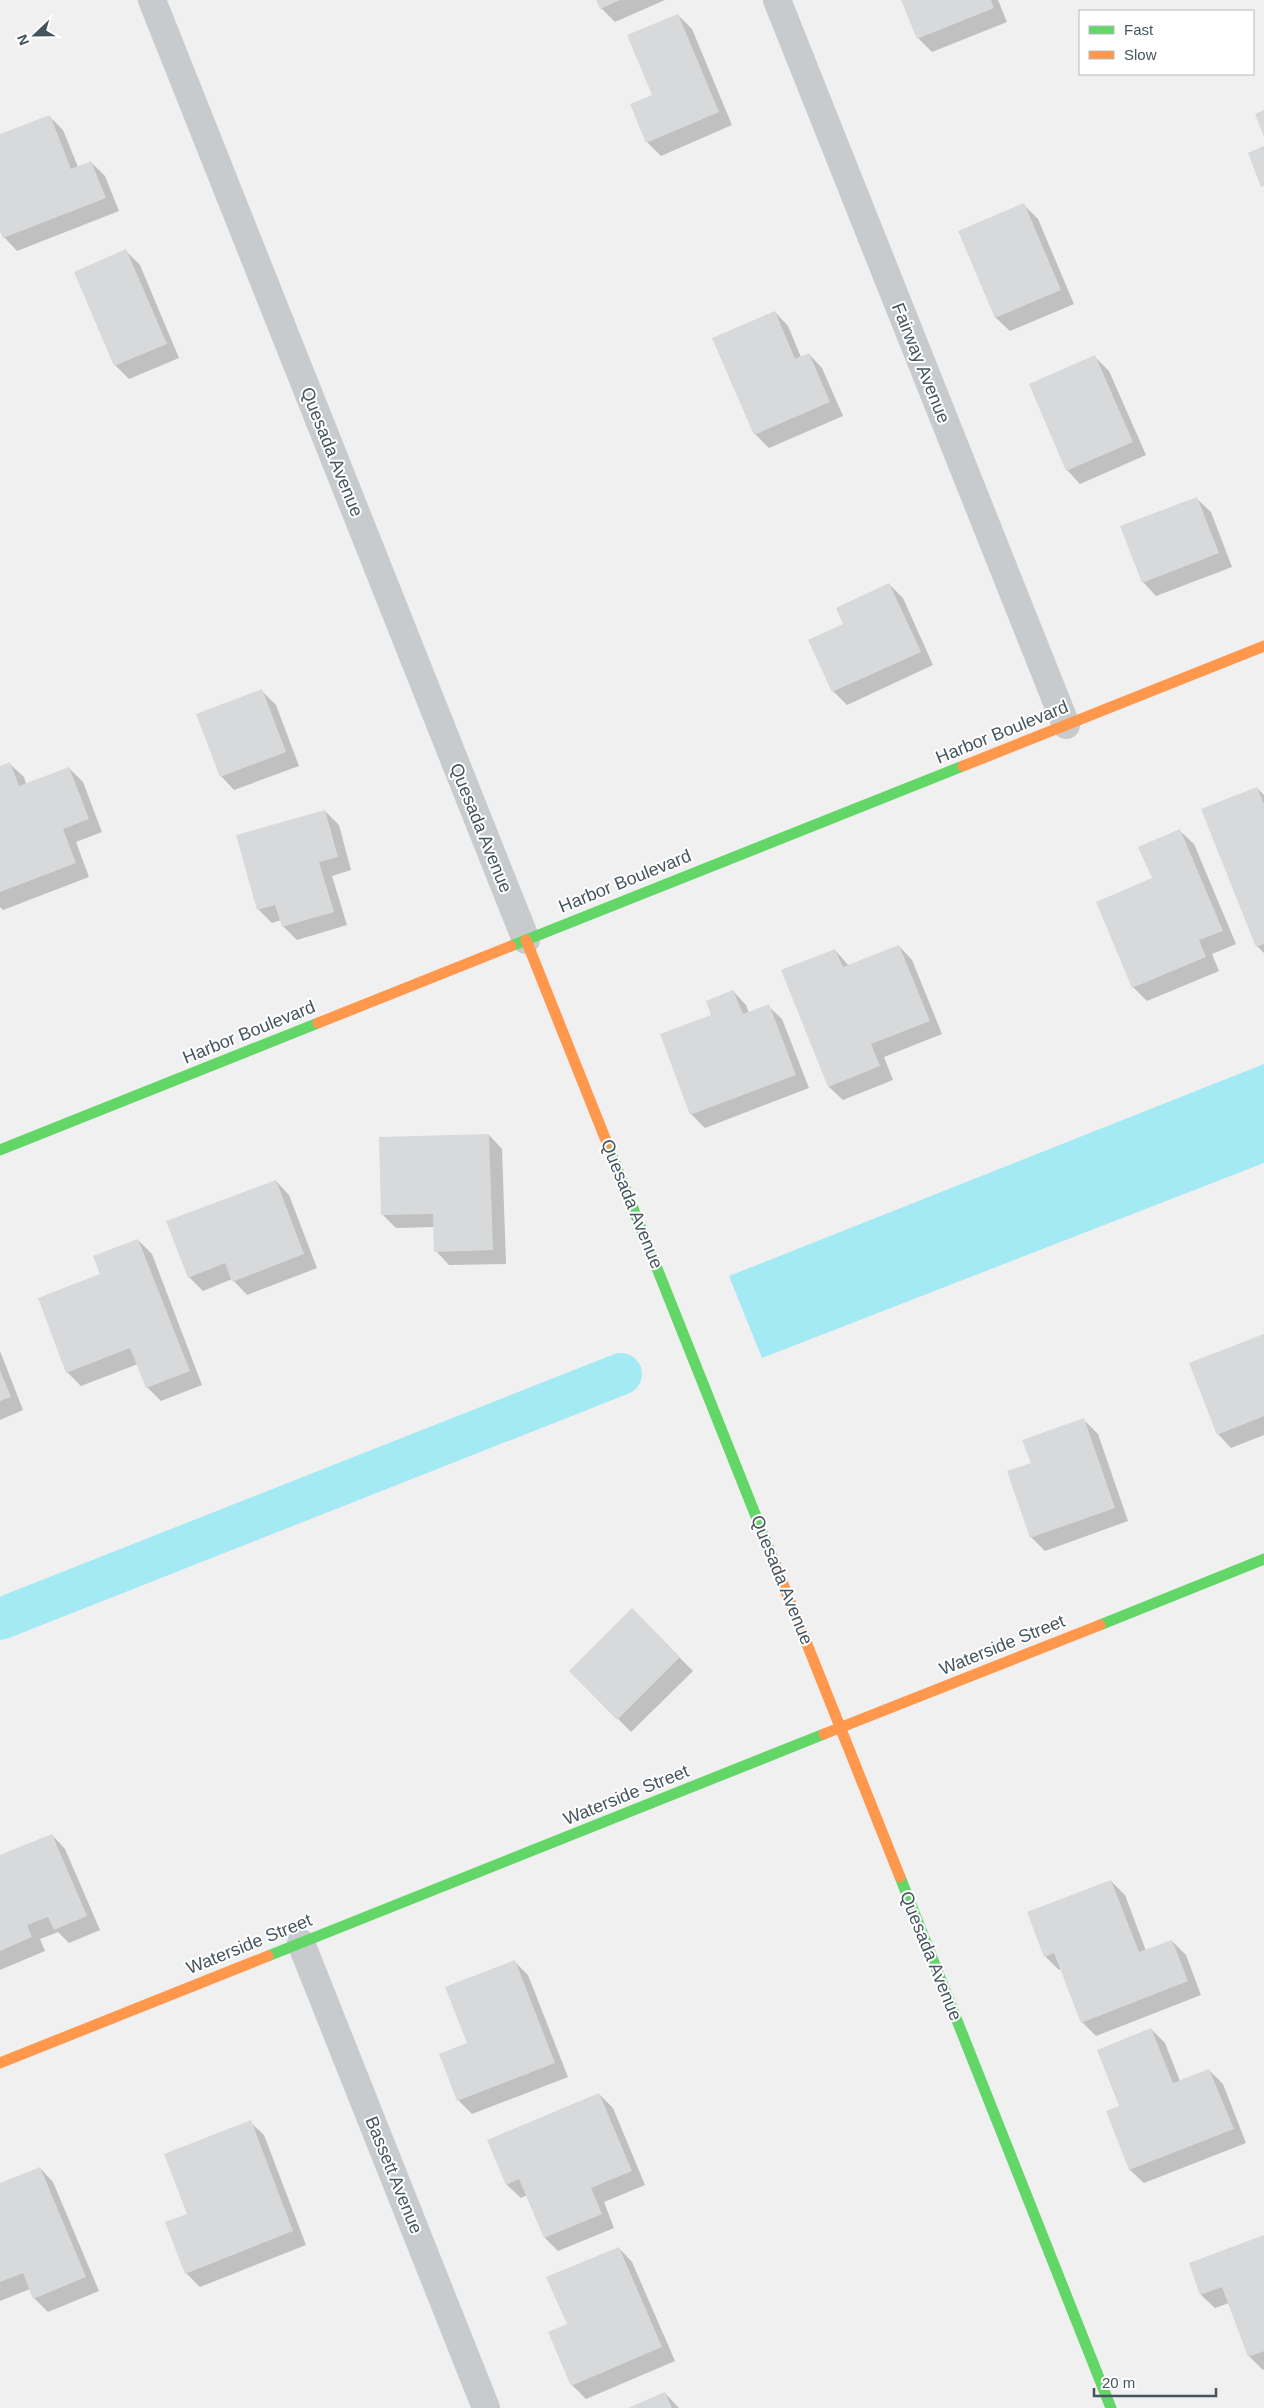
<svg xmlns="http://www.w3.org/2000/svg" width="1264" height="2408" font-family="Helvetica,sans-serif">
<style>
.water{fill:#a3eaf4}
.shadow{fill:#0003}
.lines{fill:none;stroke-linecap:round;stroke-linejoin:round}
.canal{stroke:#a3eaf4;stroke-width:42}
.building{fill:#d8d9da}
.street{stroke:#c7cbcd;stroke-width:28}
.fast{stroke:#63d668;stroke-width:11}
.slow{stroke:#ff974d;stroke-width:11}
.labels{text-anchor:middle;dominant-baseline:central;stroke-width:4;stroke-linejoin:round;paint-order:stroke}
.street-label{font-size:18px;fill:#45555f;stroke:#fff}
</style>
<rect width="100%" height="100%" fill="#f1f0f0"/>
<path class="water" d="M1264 1064V1163L762 1358 729 1276Z"/>
<path class="shadow" d="M598 0H665L615 22 601 8Z
M902 0H998L1007 22 932 52 918 38Z
M678 15 692 29 732 125 661 156 647 142Z
M49 116 63 130 78 167 91 162 105 176 119 211 17 251 4 237 0 228V135Z
M1024 205 1038 219 1074 304 1010 331 996 318 960 231Z
M126 251 140 265 179 358 129 379 115 365Z
M775 312 788 326 801 357 809 354 822 368 843 416 769 448 755 434Z
M1095 357 1109 371 1146 455 1080 484 1067 470Z
M1197 499 1211 512 1232 567 1156 596 1143 582Z
M889 584 903 598 933 665 847 705 833 691 845 624Z
M262 691 276 705 299 766 234 790 221 776Z
M10 764 24 777 26 784 69 768 83 782 102 832 76 842 89 877 3 910 0 907V768Z
M1257 788 1264 795V953L1257 946Z
M325 811 339 825 351 870 332 876 347 925 297 940 283 926 281 920 272 923 258 909Z
M1180 831 1194 844 1236 944 1212 954 1219 971 1147 1001 1133 987 1153 879Z
M899 946 912 960 942 1034 884 1057 893 1080 843 1100 829 1087 783 971 835 950 849 966Z
M733 991 746 1005 749 1013 768 1006 782 1019 809 1088 705 1128 691 1114 713 1016Z
M489 1135 502 1149 506 1264 449 1265 436 1251 435 1227 396 1228 383 1215Z
M276 1181 289 1195 317 1268 247 1295 232 1279 203 1291 189 1277Z
M138 1240 152 1254 202 1385 161 1401 147 1387 138 1364 81 1386 67 1372 101 1275Z
M1264 1335V1435L1231 1448 1218 1434Z
M0 1351 23 1410 0 1420Z
M1084 1420 1098 1434 1128 1521 1045 1551 1031 1537 1032 1464Z
M632 1610 693 1671 631 1732 571 1671Z
M52 1835 65 1849 100 1930 69 1943 58 1932 40 1939 45 1951 0 1970V1856Z
M1111 1881 1125 1895 1146 1951 1172 1941 1186 1955 1201 1995 1096 2036 1082 2022 1061 1969 1059 1970 1045 1956Z
M515 1962 528 1975 568 2077 472 2114 458 2100 469 2044Z
M1151 2029 1165 2043 1180 2081 1209 2070 1223 2084 1246 2143 1144 2183 1130 2170 1121 2107Z
M599 2094 613 2108 645 2185 604 2202 614 2228 558 2251 545 2238 527 2195 521 2198 507 2185 489 2140Z
M250 2122 264 2135 306 2245 200 2287 186 2273Z
M40 2168 53 2182 99 2291 48 2312 34 2298 30 2289 0 2301V2184Z
M1264 2237V2369L1263 2370 1249 2356 1229 2303 1215 2308 1201 2295 1190 2264Z
M619 2248 632 2262 675 2361 586 2399 572 2385 568 2324Z
M665 2393 679 2408H631Z"/>
<g class="lines">
<path class="canal" d="M0 1619 621 1374"/>
</g>
<path class="building" d="M596 0H620L600 9Z
M901 0H991L994 8 917 39Z
M678 14 719 112 646 143 630 104 652 95 627 35Z
M1264 110V137L1255 114Z
M50 115 71 169 91 161 106 198 3 238 0 231V134Z
M1264 146V186L1261 187 1248 153Z
M1024 203 1061 290 995 318 958 231Z
M126 249 167 344 114 366 74 272Z
M775 311 795 359 809 353 830 402 754 435 712 338Z
M1095 355 1133 442 1066 471 1029 384Z
M1197 497 1219 553 1142 583 1120 526Z
M889 583 921 652 832 692 808 640 843 624 836 608Z
M262 689 286 752 220 777 196 714Z
M10 762 19 786 69 767 89 819 63 829 76 863 0 892V766Z
M1257 787 1264 804V944L1256 947 1201 809Z
M325 810 338 857 319 862 334 912 282 927 275 905 257 910 236 835Z
M1180 829 1223 931 1199 940 1206 957 1132 988 1096 902 1152 878 1138 847Z
M899 945 930 1021 871 1044 880 1066 828 1087 781 970 835 949 843 967Z
M733 990 743 1014 769 1004 796 1075 690 1115 660 1034 711 1015 706 1001Z
M489 1134 493 1250 434 1252 433 1214 381 1215 379 1137Z
M276 1180 304 1254 232 1282 225 1263 188 1278 166 1221Z
M138 1239 190 1371 146 1388 130 1348 66 1373 38 1298 100 1274 93 1256Z
M1264 1334V1416L1217 1435 1189 1363Z
M0 1370 11 1397 0 1401Z
M1084 1418 1115 1508 1030 1538 1007 1471 1031 1463 1022 1440Z
M632 1608 680 1657 617 1720 569 1671Z
M52 1834 87 1916 54 1930 48 1917 27 1925 32 1937 0 1951V1855Z
M1111 1880 1139 1952 1172 1940 1188 1981 1081 2023 1054 1953 1044 1957 1027 1912Z
M515 1960 555 2063 457 2101 439 2054 467 2043 445 1987Z
M1151 2028 1173 2083 1209 2069 1234 2129 1129 2170 1106 2111 1119 2106 1097 2050Z
M599 2093 632 2171 591 2188 602 2214 544 2238 519 2179 506 2185 487 2140Z
M251 2120 293 2231 185 2274 165 2222 187 2214 164 2154Z
M40 2167 86 2277 33 2299 23 2273 0 2282V2183Z
M1264 2235V2351L1248 2357 1222 2287 1200 2295 1189 2263Z
M619 2247 662 2347 571 2386 548 2332 567 2324 546 2277Z
M665 2392 672 2408H628Z"/>
<g class="lines">
<path class="street" d="M152 0 526 940
M777 0 1066 725
M301 1943 486 2408"/>
<path class="fast" d="M511 946 963 766
M607 1143 775 1564
M0 1150 318 1023
M1100 1625 1264 1559
M900 1877 1111 2408
M268 1956 824 1734"/>
<path class="slow" d="M963 766 1264 646
M526 940 607 1143
M318 1023 511 946
M775 1564 900 1877
M824 1734 1100 1625
M0 2063 268 1956"/>
</g>
<g class="labels">
<g class="street-label">
<text transform="translate(921 363) rotate(68)">Fairway Avenue</text>
<text transform="translate(332 452) rotate(68)">Quesada Avenue</text>
<text transform="translate(1002 732) rotate(-22)">Harbor Boulevard</text>
<text transform="translate(481 828) rotate(68)">Quesada Avenue</text>
<text transform="translate(625 881) rotate(-22)">Harbor Boulevard</text>
<text transform="translate(249 1032) rotate(-22)">Harbor Boulevard</text>
<text transform="translate(632 1204) rotate(68)">Quesada Avenue</text>
<text transform="translate(782 1580) rotate(68)">Quesada Avenue</text>
<text transform="translate(1002 1645) rotate(-22)">Waterside Street</text>
<text transform="translate(626 1795) rotate(-22)">Waterside Street</text>
<text transform="translate(249 1944) rotate(-22)">Waterside Street</text>
<text transform="translate(931 1956) rotate(68)">Quesada Avenue</text>
<text transform="translate(394 2175) rotate(68)">Bassett Avenue</text>
</g>
</g>
<rect x="1079" y="10" width="175" height="65" fill="#ffffff" stroke="#b5bbbf"/>
<rect x="1089" y="26" width="25" height="8" fill="#63d668" stroke="#b5bbbf"/>
<text x="1124" y="35" font-size="15" fill="#45555f">Fast</text>
<rect x="1089" y="51" width="25" height="8" fill="#ff974d" stroke="#b5bbbf"/>
<text x="1124" y="60" font-size="15" fill="#45555f">Slow</text>
<g transform="translate(35 35) rotate(248)" stroke="#ffffff" stroke-width="4" paint-order="stroke">
<path d="M0-4L9 19L0 12L-9 19Z" fill="#45555f"/>
<text y="-8" font-size="14" font-weight="bold" text-anchor="middle" fill="#45555f">N</text>
</g>
<path d="M1094 2388v8h122v-8" fill="none" stroke="#45555f" stroke-width="2.5"/>
<text x="1102" y="2388" font-size="15" fill="#45555f" stroke="#ffffff" stroke-width="4" paint-order="stroke">20 m</text>
</svg>
